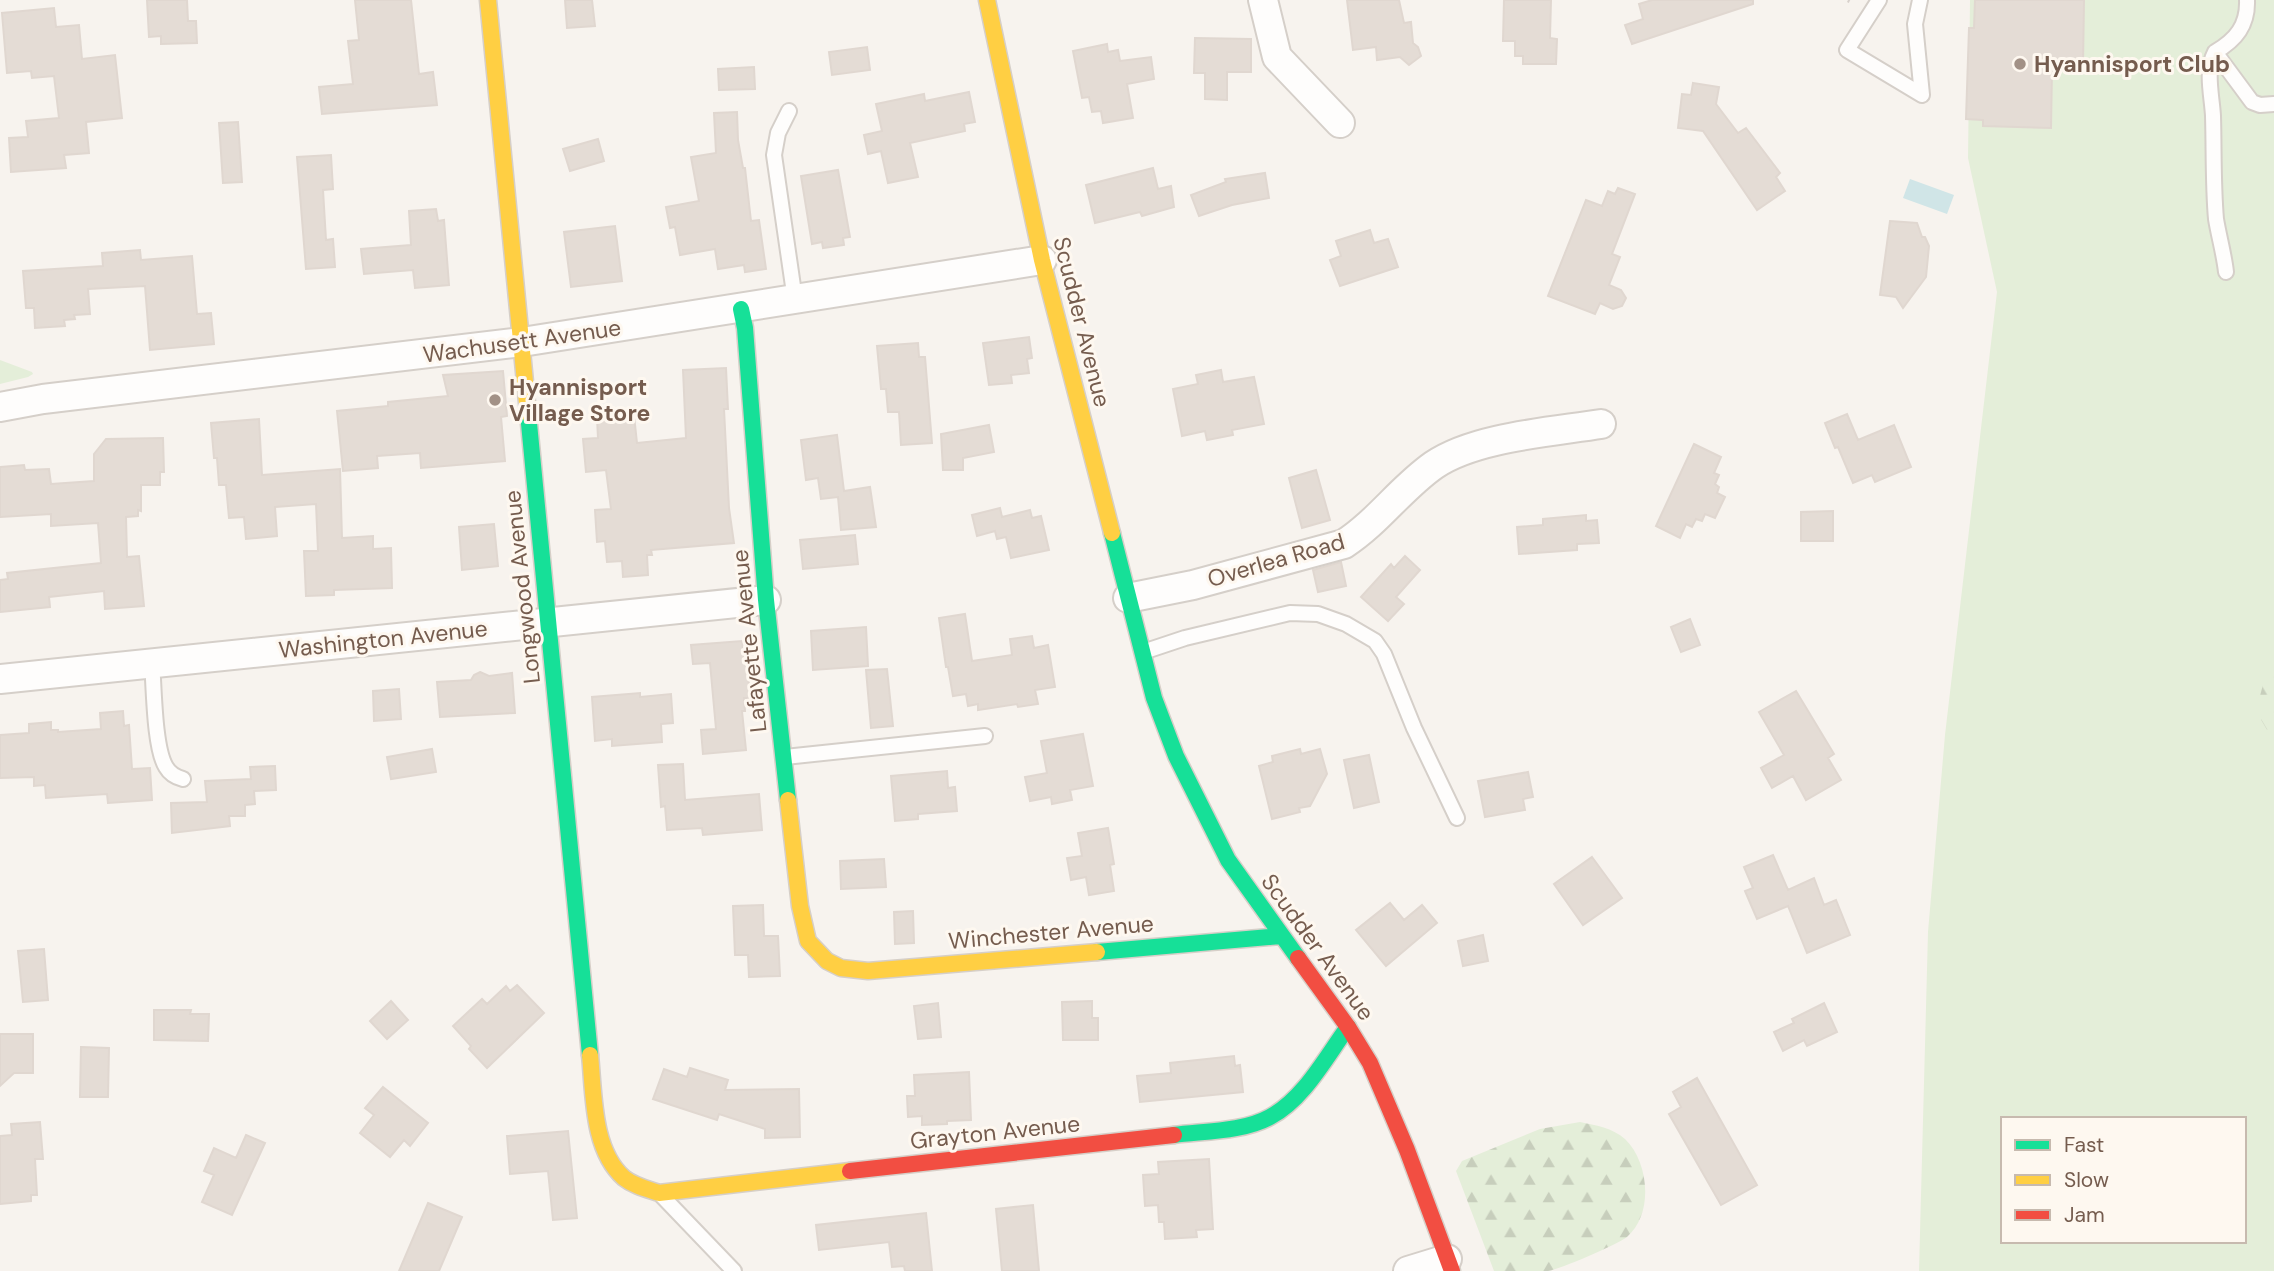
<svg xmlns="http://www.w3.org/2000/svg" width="2274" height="1271" font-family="'DM Sans',sans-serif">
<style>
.green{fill:#e4eed9;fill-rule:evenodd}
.forest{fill:url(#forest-firs)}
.water{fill:#d0e5e7}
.building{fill:#e4dcd5;stroke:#e0d7d0;stroke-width:2}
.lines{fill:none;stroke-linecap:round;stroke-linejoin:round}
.lane-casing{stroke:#d5cfc9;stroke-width:18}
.street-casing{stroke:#d5cfc9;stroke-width:32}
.fast-casing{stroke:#d6cfc8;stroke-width:19}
.slow-casing{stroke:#d6cfc8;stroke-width:19}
.jam-casing{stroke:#d6cfc8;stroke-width:19}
.path{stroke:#d8d1cc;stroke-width:4.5;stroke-dasharray:2 5;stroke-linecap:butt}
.lane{stroke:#fefdfc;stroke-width:14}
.street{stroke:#fefdfc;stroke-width:28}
.fast{stroke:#16e098;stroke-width:16}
.slow{stroke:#ffcf43;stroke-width:16}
.jam{stroke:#f24e42;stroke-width:16}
.poi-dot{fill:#a29186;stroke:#fef8f0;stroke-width:2.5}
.labels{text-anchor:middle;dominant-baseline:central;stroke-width:6;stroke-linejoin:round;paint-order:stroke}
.poi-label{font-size:23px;font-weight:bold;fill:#755c4e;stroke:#fef8f0;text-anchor:start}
.street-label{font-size:23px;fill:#755c4e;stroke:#fef8f0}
</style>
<defs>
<pattern id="forest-firs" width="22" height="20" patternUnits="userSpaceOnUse" patternTransform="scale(1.75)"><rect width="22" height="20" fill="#e4eed9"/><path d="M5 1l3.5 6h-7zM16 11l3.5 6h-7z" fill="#c7cebc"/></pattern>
</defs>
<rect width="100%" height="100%" fill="#f7f3ee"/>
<path class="green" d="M1970 0H2274V1271H1919L1928 932 1945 735 1997 292 1968 158ZM2003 1119H2244V1241H2003Z
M0 360 32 372 33 374 28 377 0 384Z"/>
<path class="forest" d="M2274 643V742L2256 711Z
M1580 1122C1595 1125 1613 1128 1625 1139 1649 1162 1654 1214 1627 1237 1616 1245 1561 1269 1548 1271 1530 1271 1511 1271 1494 1271L1456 1171 1462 1161 1540 1129Z"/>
<path class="water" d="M1910 179 1954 195 1947 214 1903 198Z"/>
<path class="building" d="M147 0H187L188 21H196L197 43 161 44V36L149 37Z
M355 0H411L419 74 433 72 437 105 322 114 319 87 353 84 348 41 359 40Z
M565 0H592L595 26 567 28Z
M1347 0H1399L1404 23 1411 22 1413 43 1418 47 1421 56 1409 65 1400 57 1377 60 1376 47 1353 50Z
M1504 0H1551L1550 38 1557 39 1556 64H1523V56H1515V41H1503Z
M1652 0H1753V4L1632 44 1625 25 1643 19 1639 4Z
M1975 0H2084L2083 64H2072V69H2052L2051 128 1983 126V120L1966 119 1969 28H1974Z
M54 8 56 27 79 25 82 59 115 55 122 118 86 122 89 153 64 155 66 168 11 172 9 138 28 137 26 121 59 118 54 76 32 78 31 71 7 73 2 13Z
M1195 38 1251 39V72H1227V100L1205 99V73H1194Z
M1107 44 1108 52 1118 50 1120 61 1151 57 1154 79 1127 84 1133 118 1103 123 1101 111 1092 112 1089 97 1082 98 1073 51Z
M867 47 870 70 832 75 829 52Z
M754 67 755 89 719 90 718 69Z
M1693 83 1719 87 1716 104 1738 133 1746 128 1780 173 1776 177 1785 191 1757 210 1703 131 1678 128 1682 94 1691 95Z
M969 92 975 122 964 124 965 131 910 143 918 177 888 183 881 151 868 154 864 135 882 131 876 104 924 94 925 101Z
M737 112 738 140 743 168H745L751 221 759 220 766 269 745 272 744 265 718 269 715 249 680 255 675 227 670 228 666 207 699 201 691 157 716 153 714 113Z
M238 122 242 182 223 183 219 123Z
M598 139 604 161 570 171 563 149Z
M331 155 333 189 323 190 326 240 333 239 335 267 306 269 297 157Z
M1153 168 1158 189 1171 186 1174 207 1142 216 1140 212 1095 223 1086 185Z
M838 170 850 237 843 238 844 245 823 248 822 242 812 244 801 176Z
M1265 173 1269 198 1232 205 1199 216 1191 195 1226 182 1225 179Z
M1618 188 1635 194 1612 254 1620 257 1609 285 1621 290 1626 298 1622 306 1613 309 1600 303 1595 314 1548 296 1586 200 1602 206 1608 191 1615 194Z
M436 209 438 221 444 220 449 285 415 288 413 270 364 274 361 249 411 245 409 211Z
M1890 221 1917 223 1922 237H1925L1929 246 1926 277 1903 308 1896 297 1880 295Z
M615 226 622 281 571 287 564 232Z
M1370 230 1374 243 1388 239 1398 267 1340 286 1330 260 1341 256 1336 241Z
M140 250 141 260 192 256 197 314 211 313 214 344 150 350 145 286 88 289 90 314 74 315 75 319 64 320 65 326 35 328 34 308H26L23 271 103 266 102 253Z
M1029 337 1032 358 1027 359 1029 373 1011 375 1012 383 989 385 983 343Z
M918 343 919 357H925L932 443 901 445 899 412H888L886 389H881L877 346Z
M726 368 728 409H724L729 508 734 543 651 550 652 555H647L648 575 623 577 622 561 607 562 605 541 597 542 595 510 611 509 606 470 586 472 583 439 598 438 597 418 634 415 637 443 686 438 683 370Z
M1221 370 1223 382 1254 377 1264 424 1232 430 1233 435 1207 440 1205 431 1182 436 1173 389 1198 384 1196 375Z
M503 371 507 416 501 417 505 461 421 468 420 453 377 456 378 468 343 471 337 411 388 406V402L448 396 443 375Z
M1847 414 1858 440 1894 425 1911 467 1875 482 1872 475 1853 483 1838 447 1835 448 1825 423Z
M259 419 262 475 340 469 342 538 373 536V549L391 548 392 588 334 590V595L306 596 304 551H318L316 504 275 507 277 536 246 539 244 517 229 518 226 485H219L217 458H214L211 423Z
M989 425 994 452 963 458V470H943L941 434Z
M837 435 844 491 870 487 876 527 841 530 838 497 821 499 818 478 806 480 801 440Z
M163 438 164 472H160V485H141V511L138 510V516L126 517 127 557 139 556 144 606 105 609 104 591 49 597 50 607 0 612V580L8 579 7 573 101 563 98 523 51 526V514L0 517V467L24 465 25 470 49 469 51 484 94 481V454L106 439Z
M1694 444 1721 457 1714 473 1719 475 1715 484 1719 487 1717 493 1725 497 1715 518 1705 514 1702 521 1696 519 1692 527 1686 524 1680 538 1656 526Z
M1316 470 1330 520 1302 528 1289 478Z
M1000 508 1002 517 1030 510 1032 518 1041 516 1049 550 1011 558 1006 537 997 539 995 531 977 536 972 515Z
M1833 511V541H1801V512Z
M1586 515V521L1597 520 1599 543 1577 544V550L1519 554 1517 527 1543 525V519Z
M494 524 498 566 462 570 459 527Z
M855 535 858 564 803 569 800 540Z
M1405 556 1420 570 1396 597 1404 604 1388 621 1361 597 1391 564 1394 568Z
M1341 562 1346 586 1318 592 1313 570Z
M965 614 972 661 1012 655 1010 639 1032 636 1034 648 1048 645 1055 687 1035 690 1038 704 1018 707 1017 704 978 710V704L968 706 966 694 953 696 948 667H946L939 618Z
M1690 619 1700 645 1681 652 1671 627Z
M866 627 868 666 813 670 811 631Z
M742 641 743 651H750L752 671 748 672 750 698H744L745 711H742L746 750 703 754 701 730 716 729 710 663 693 664 691 645Z
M887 669 893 726 871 728 866 670Z
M480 672 489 676 512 673 515 713 440 717 437 682 471 680 474 675Z
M399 689 401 719 374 721 373 691Z
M1796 691 1834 754 1828 758 1841 780 1806 800 1793 776 1772 788 1761 768 1784 755 1759 712Z
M640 693V697L671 694 673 723 661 724 662 742 612 746V739L595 741 592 697Z
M123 711 124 726 129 725 132 769 150 768 152 800 108 803 107 794 46 798 45 785 34 786V777L0 778V735L29 733V724L51 722V730H58V732L101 729 100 713Z
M1083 734 1093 786 1070 790 1072 800 1052 804 1051 797 1030 801 1025 777 1047 773 1041 741Z
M432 749 436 772 391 779 387 757Z
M1300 749 1301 754 1320 749 1327 774 1310 806 1299 808 1300 812 1272 819 1259 766 1273 762 1272 756Z
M1369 755 1379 802 1354 808 1344 760Z
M683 764 685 800 759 794 762 830 703 835 702 828 667 830 665 806 661 807 658 765Z
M275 766 276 790 254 791 255 804 245 805V816H229L230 826 172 833 171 803 207 802 205 781 251 779 250 767Z
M947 771 948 788 955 787 957 811 918 814V819L895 821 891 776Z
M1528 772 1533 797 1523 799 1525 810 1485 817 1478 781Z
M1108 828 1114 864 1110 865 1114 891 1089 895 1086 877 1071 880 1067 858 1082 856 1078 833Z
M1773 855 1788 890 1814 878 1824 905 1836 900 1850 935 1807 953 1788 906 1757 919 1745 891 1753 888 1744 867Z
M1592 857 1622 898 1583 925 1554 884Z
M884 859 886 887 841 889 840 861Z
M1390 903 1404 920 1422 905 1437 923 1386 966 1356 930Z
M763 905 764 936H778L780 976 749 977 748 955H735L733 906Z
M913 911 914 943 895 944 894 912Z
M1483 935 1488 961 1463 966 1458 941Z
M44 949 48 1000 23 1002 18 951Z
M517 985 544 1013 487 1068 469 1049 471 1046 453 1026 482 999 487 1004 506 986 510 991Z
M391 1001 408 1020 387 1039 370 1021Z
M1092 1001V1018H1098V1040H1063L1062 1002Z
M938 1003 941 1037 918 1039 914 1006Z
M1824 1003 1837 1032 1807 1046 1804 1040 1783 1051 1774 1032 1794 1023 1792 1019Z
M154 1010H191L190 1014H209L208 1041 154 1040Z
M0 1034H33V1073H14L0 1086Z
M81 1047 109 1048 108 1097H80Z
M1234 1056 1235 1066 1240 1065 1243 1092 1140 1102 1137 1076 1171 1073 1170 1063Z
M690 1068 728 1080 725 1090 799 1089 800 1137 765 1138V1129L719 1114 717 1120 653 1099 664 1069 687 1077Z
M969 1072 971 1120 947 1121V1124L922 1125V1116L908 1117 907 1096H915L914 1075Z
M1697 1078 1757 1185 1721 1205 1669 1114 1681 1107 1673 1092Z
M383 1087 428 1123 410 1146 404 1140 390 1157 360 1133 374 1115 365 1108Z
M40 1122 43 1159H35L37 1195H31V1201L0 1204V1136L12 1135 11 1124Z
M568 1131 577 1218 553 1220 548 1171 510 1174 507 1136Z
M246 1135 265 1143 232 1215 202 1202 214 1175 204 1171 214 1148 236 1158Z
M1209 1159 1213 1229 1196 1230 1197 1237 1165 1239 1164 1222H1159L1158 1205 1145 1206 1143 1175 1159 1174 1158 1162Z
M428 1203 462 1217 439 1271H399Z
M1033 1205 1039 1271H1002L996 1209Z
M926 1213 932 1271H905L904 1266 892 1267 889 1242 819 1250 816 1225Z"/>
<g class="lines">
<defs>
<path id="lane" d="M1879 0 1847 50 1922 95 1915 24 1920 0
M2247 0C2248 25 2236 40 2215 52L2252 102 2260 105 2274 104
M2215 52C2205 71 2212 96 2213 116 2214 150 2213 185 2216 219 2219 237 2224 254 2226 272
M789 111 778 133 774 155 795 300
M1143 652 1185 638 1290 613 1318 614 1346 624 1375 641 1384 654 1414 728 1457 818
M152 662C154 686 154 748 166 767 170 774 175 777 183 779
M785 757 985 736
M662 1196 734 1271"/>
<path id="street" d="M1263 0 1277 57 1340 123
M0 407 43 399 522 342 1042 260
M1128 598 1193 585 1344 544C1378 522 1401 488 1434 465 1475 437 1551 432 1601 424
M0 679 766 600
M1408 1271 1447 1259"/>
<path id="fast" d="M741 309 745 328 766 600 788 800
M528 413 590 1055
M1112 533 1154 698 1176 756 1228 860 1298 958
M1097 952 1281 936
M1174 1135C1204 1131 1243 1132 1270 1117 1304 1099 1326 1057 1348 1027"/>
<path id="slow" d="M488 0 528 413
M987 0 1042 260 1112 533
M788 800 800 906 808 941 827 961 841 968 868 971 1097 952
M590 1055C594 1094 592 1150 624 1178 634 1186 647 1189 659 1193L850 1171"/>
<path id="jam" d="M1298 958 1348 1027 1370 1063 1407 1150 1452 1271
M850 1171 1174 1135"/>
</defs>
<use href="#lane" class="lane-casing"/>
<use href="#street" class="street-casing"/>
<use href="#fast" class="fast-casing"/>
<use href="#slow" class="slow-casing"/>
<use href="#jam" class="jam-casing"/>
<path class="path" d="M1848 0 1850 1"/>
<use href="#lane" class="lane"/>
<use href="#street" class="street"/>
<use href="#fast" class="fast"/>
<use href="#slow" class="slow"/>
<use href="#jam" class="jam"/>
</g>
<g class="poi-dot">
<circle cx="2020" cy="64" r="7"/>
<circle cx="495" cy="400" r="7"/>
</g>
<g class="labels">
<g class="poi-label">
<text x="2034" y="64">Hyannisport Club</text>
<text x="509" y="387">Hyannisport<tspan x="509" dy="26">Village Store</tspan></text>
</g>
<g class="street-label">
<text transform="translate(1082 322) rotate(76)">Scudder Avenue</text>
<text transform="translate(522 341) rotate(-8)">Wachusett Avenue</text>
<text transform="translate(1276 560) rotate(-16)">Overlea Road</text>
<text transform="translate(522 587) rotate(-96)">Longwood Avenue</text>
<text transform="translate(383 639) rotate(-6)">Washington Avenue</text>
<text transform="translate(749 641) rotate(-96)">Lafayette Avenue</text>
<text transform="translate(1051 932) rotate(-5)">Winchester Avenue</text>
<text transform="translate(1318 947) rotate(54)">Scudder Avenue</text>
<text transform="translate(995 1132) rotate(-6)">Grayton Avenue</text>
</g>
</g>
<rect x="2001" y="1117" width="245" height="126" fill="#fef8f0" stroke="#c7baaf" stroke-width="2"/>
<rect x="2015" y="1140" width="35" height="10" fill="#16e098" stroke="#c7baaf" stroke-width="2"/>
<text x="2064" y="1152" font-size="21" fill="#755c4e">Fast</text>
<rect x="2015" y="1175" width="35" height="10" fill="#ffcf43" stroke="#c7baaf" stroke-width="2"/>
<text x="2064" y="1187" font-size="21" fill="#755c4e">Slow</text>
<rect x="2015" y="1210" width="35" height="10" fill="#f24e42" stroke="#c7baaf" stroke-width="2"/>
<text x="2064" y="1222" font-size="21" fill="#755c4e">Jam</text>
</svg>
